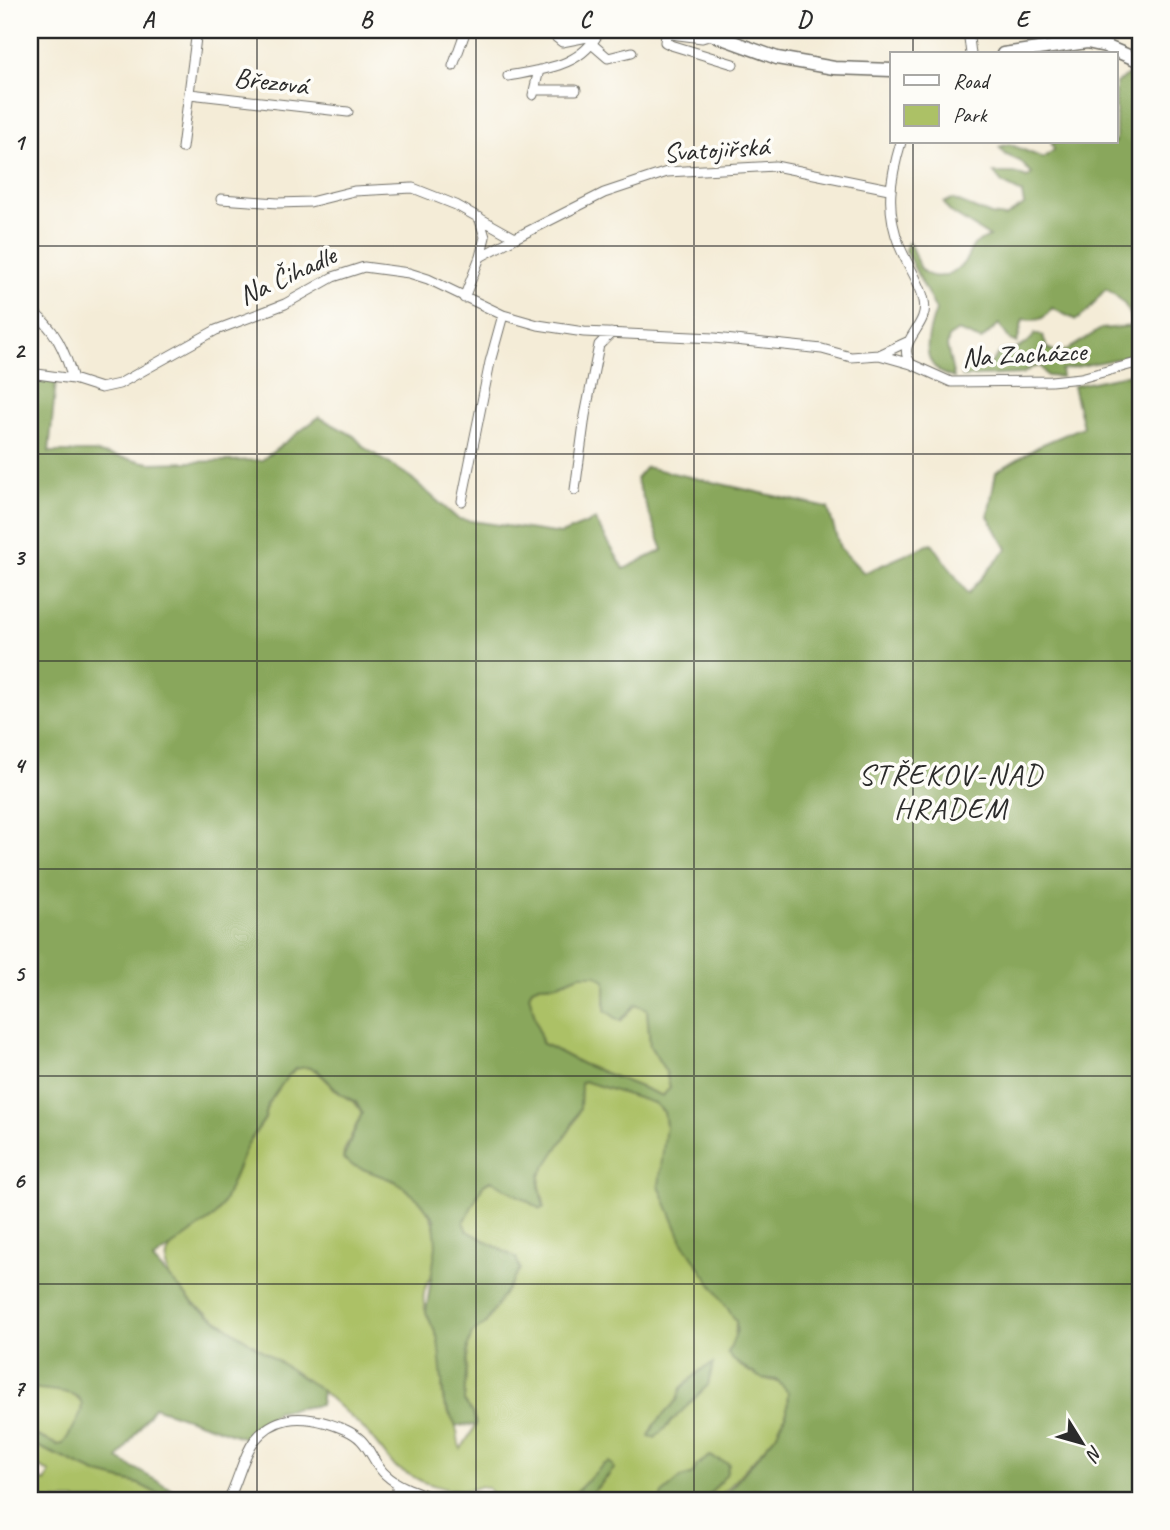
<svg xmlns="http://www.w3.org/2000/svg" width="1170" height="1530" font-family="Caveat,sans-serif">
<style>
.green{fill:#acc166;stroke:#6c7648;stroke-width:2}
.forest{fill:#89a75b;stroke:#5a6943;stroke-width:2;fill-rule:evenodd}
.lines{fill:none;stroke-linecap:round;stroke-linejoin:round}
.minor-casing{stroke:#716f67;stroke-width:11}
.secondary-casing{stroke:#716f67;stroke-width:15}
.minor{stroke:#fff;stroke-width:9}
.secondary{stroke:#fff;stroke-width:12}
.rail{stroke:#2b2b2b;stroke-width:2.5}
.grid{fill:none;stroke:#2b2b2b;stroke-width:2;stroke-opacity:0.55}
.labels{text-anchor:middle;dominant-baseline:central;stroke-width:7;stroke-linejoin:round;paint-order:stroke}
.street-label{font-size:28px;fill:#2b2b2b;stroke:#fdfcf7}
.neighbourhood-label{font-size:30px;letter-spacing:2px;fill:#2b2b2b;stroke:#fdfcf7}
.neatline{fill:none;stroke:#2b2b2b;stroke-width:2.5}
.grid-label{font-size:23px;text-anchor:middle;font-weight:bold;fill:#2b2b2b}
</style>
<rect width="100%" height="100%" fill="#fdfcf7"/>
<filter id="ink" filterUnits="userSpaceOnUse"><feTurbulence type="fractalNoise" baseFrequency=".0143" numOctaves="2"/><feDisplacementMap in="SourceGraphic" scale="14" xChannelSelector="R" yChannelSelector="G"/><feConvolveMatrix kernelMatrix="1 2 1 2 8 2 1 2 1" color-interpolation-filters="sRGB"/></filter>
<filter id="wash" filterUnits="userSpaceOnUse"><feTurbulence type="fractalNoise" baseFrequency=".00686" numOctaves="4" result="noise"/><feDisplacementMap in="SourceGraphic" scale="28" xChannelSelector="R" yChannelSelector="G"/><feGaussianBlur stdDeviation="1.57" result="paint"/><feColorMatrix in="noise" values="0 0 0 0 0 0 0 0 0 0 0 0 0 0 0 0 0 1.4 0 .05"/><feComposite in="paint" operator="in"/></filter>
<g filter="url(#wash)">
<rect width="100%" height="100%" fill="#f4ecd7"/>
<path class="green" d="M580 975H596L605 980V1010L621 1021 636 1004 647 1009 650 1046 666 1072 670 1087 663 1096 582 1064 542 1043 529 995 532 988 539 985 558 984Z
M306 1067C325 1072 327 1086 342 1095 352 1101 356 1102 362 1113L344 1151 343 1159C396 1181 445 1195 436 1264 434 1274 425 1283 424 1294 421 1311 434 1324 438 1340 443 1359 441 1379 443 1399 445 1410 453 1418 456 1428 459 1435 457 1442 461 1449L476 1425 473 1413 464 1401 468 1346 472 1333 485 1324 520 1269 516 1258 466 1230 463 1222 483 1185 491 1179 540 1209 544 1207C545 1196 537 1188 540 1176 547 1152 573 1135 579 1110 581 1102 580 1091 581 1083L584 1081 654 1103 664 1112 666 1125 716 1290 736 1321 735 1338 728 1353C735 1363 748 1372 760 1377 774 1383 777 1377 788 1392L787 1412 776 1435 717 1500H585L610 1475 603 1465 568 1500H496L488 1488 481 1486 469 1490 447 1489 423 1482 395 1467 366 1431 322 1391 195 1305 170 1279 166 1266 167 1255 172 1245 215 1216 224 1201 247 1145 265 1119 268 1104 287 1077 295 1069Z
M30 1388 67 1391 82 1402 81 1418 63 1444 58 1445 30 1433Z
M30 1443 99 1474 139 1484 170 1500H30V1476L45 1482 50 1472 30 1463Z"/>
<path class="forest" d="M1133 72 1140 74V354L1061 370 1062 377 1047 376 1040 366 1031 368 1022 374 962 377V367L966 362 988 366 1001 351C1017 349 1026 347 1035 334L1043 336 1047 348 1056 352 1067 350 1101 329 1133 326C1131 309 1120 297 1106 289 1093 301 1092 311 1076 320L1052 308C1043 321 1038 321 1023 319L1017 343 1010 340 999 324 981 340 958 331 949 337 947 346 954 378C918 368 926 338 936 310L905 250 908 243C916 251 915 265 924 272 938 283 959 272 967 258 969 254 971 248 975 244 979 241 986 239 990 237L949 211 944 203 952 199 991 215 1005 217 1024 205 1022 193 1002 183 994 173H1014L1027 178 1032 174 1020 161 1006 155 999 147 1009 144 1043 158 1054 150 1051 142H1116V83Z
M1140 372V1500H721L776 1435 787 1412 788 1392 777 1380 761 1378 733 1360 728 1353 737 1330 736 1321 682 1241 659 1186 666 1125 664 1112 654 1103 584 1081 581 1083 580 1108 570 1129 540 1175 539 1186 544 1207 541 1209 491 1180 483 1185 464 1222 466 1230 516 1258 520 1269 485 1324 472 1333 468 1346 464 1401 473 1413 476 1425 456 1426 444 1402 438 1339 426 1312 436 1246 434 1219 420 1201 397 1182 352 1165 343 1159 362 1113 356 1102 342 1095 317 1070 306 1067 295 1069 287 1077 268 1104 265 1118 247 1145 224 1201 215 1216 153 1260 195 1305 322 1391 320 1405 278 1411 245 1438 154 1407 118 1459 191 1500H170L139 1484 99 1474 30 1443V1433L58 1445 63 1444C99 1391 81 1394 30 1388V377L56 381 49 452H93L150 463 262 460 319 417 354 436 365 448 409 476 458 519 561 534 595 520 624 569 663 550 636 479 646 467 828 508 840 548 864 573 932 543 968 594 1007 549 988 516 996 472 1043 444 1083 427 1073 386ZM580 975H596L605 980V1010L620 1021 636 1004 647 1009 650 1046 666 1072 670 1087 663 1096 582 1064 542 1043 529 995 532 988 539 985 558 984Z
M713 1364 708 1385 655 1438 649 1436 655 1424 677 1400 681 1388 702 1369Z
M710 1456 729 1464 726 1475 705 1500H661V1495L681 1478 693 1474 696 1466Z
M609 1462 613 1465 614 1469 585 1500H568L603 1465Z"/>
</g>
<g filter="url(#ink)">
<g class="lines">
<defs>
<path id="minor" d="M547 30 562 42 598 35
M968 30 971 54
M1073 30 1074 42
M712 35 702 38 671 34 666 35 665 42 671 45 733 64
M593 45 608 58 632 52
M453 66 466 30
M508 76C545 69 582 67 600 30
M535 90H576
M190 94 348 112
M533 95 539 70
M901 142C890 179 885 210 900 247 907 265 921 283 924 301 930 327 894 341 911 364
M182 148 197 30
M221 199 278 203 310 202 354 191 413 188 456 205 515 238 604 193 667 172 775 166 889 189
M480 257 515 238
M464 298 480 257 485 237 479 217
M30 310C55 327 65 351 73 379
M879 355 907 342
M30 373 73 379 101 388 119 384 216 330 285 304 333 277 364 267 409 273 428 279 503 315 538 325 584 332 714 338 784 345 822 349 851 357 879 355 911 364 951 382 1051 381 1081 378 1140 362
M575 490 585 416 599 345 611 333
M462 501 490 362 503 315
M397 1483V1500
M228 1500C238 1482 242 1458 254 1441 274 1416 299 1415 327 1423 339 1427 352 1431 361 1440 371 1450 375 1466 386 1475 400 1488 421 1493 439 1500"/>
<path id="secondary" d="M700 30 777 58 834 68 892 70
M1003 54 1087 42 1105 46 1140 61"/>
</defs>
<use href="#minor" class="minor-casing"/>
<use href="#secondary" class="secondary-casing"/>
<use href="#minor" class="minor"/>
<use href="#secondary" class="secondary"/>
<path class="rail" d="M1113 30 1140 44"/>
</g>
</g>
<path class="grid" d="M257 30V1500M476 30V1500M694 30V1500M913 30V54M913 142V1500M30 246H1140M30 454H1140M30 661H1140M30 869H1140M30 1076H1140M30 1284H1140"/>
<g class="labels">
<g class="street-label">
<text transform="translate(271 81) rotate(7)">Březová</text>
<text transform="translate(716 149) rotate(-4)">Svatojiřská</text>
<text transform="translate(287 275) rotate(-25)">Na Čihadle</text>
<text transform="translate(1024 354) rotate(-3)">Na Zacházce</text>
</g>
<g class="neighbourhood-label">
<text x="951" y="774">STŘEKOV-NAD<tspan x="951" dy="34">HRADEM</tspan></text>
</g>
</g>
<rect width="1170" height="1530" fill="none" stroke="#fdfcf7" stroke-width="77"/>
<rect x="890" y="52" width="228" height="91" fill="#fdfcf7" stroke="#a9a8a5" stroke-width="2"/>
<rect x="904" y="75" width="35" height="10" fill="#ffffff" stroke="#a9a8a5" stroke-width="2"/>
<text x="953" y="88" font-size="21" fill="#2b2b2b">Road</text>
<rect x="904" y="105" width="35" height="21" fill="#acc166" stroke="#a9a8a5" stroke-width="2"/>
<text x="953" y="122" font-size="21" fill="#2b2b2b">Park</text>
<g transform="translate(1082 1443) rotate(127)" stroke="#fdfcf7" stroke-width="5" paint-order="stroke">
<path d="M0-5L12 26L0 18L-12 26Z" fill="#2b2b2b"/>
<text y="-10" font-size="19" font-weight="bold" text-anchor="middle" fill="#2b2b2b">N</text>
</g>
<rect x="38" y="38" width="1094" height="1454" class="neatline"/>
<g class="grid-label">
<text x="148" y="27">A</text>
<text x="366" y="27">B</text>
<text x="585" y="27">C</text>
<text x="804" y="27">D</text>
<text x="1022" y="27">E</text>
<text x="19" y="150">1</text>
<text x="19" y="358">2</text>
<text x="19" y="565">3</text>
<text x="19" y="773">4</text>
<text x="19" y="981">5</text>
<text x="19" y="1188">6</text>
<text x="19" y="1396">7</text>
</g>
</svg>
